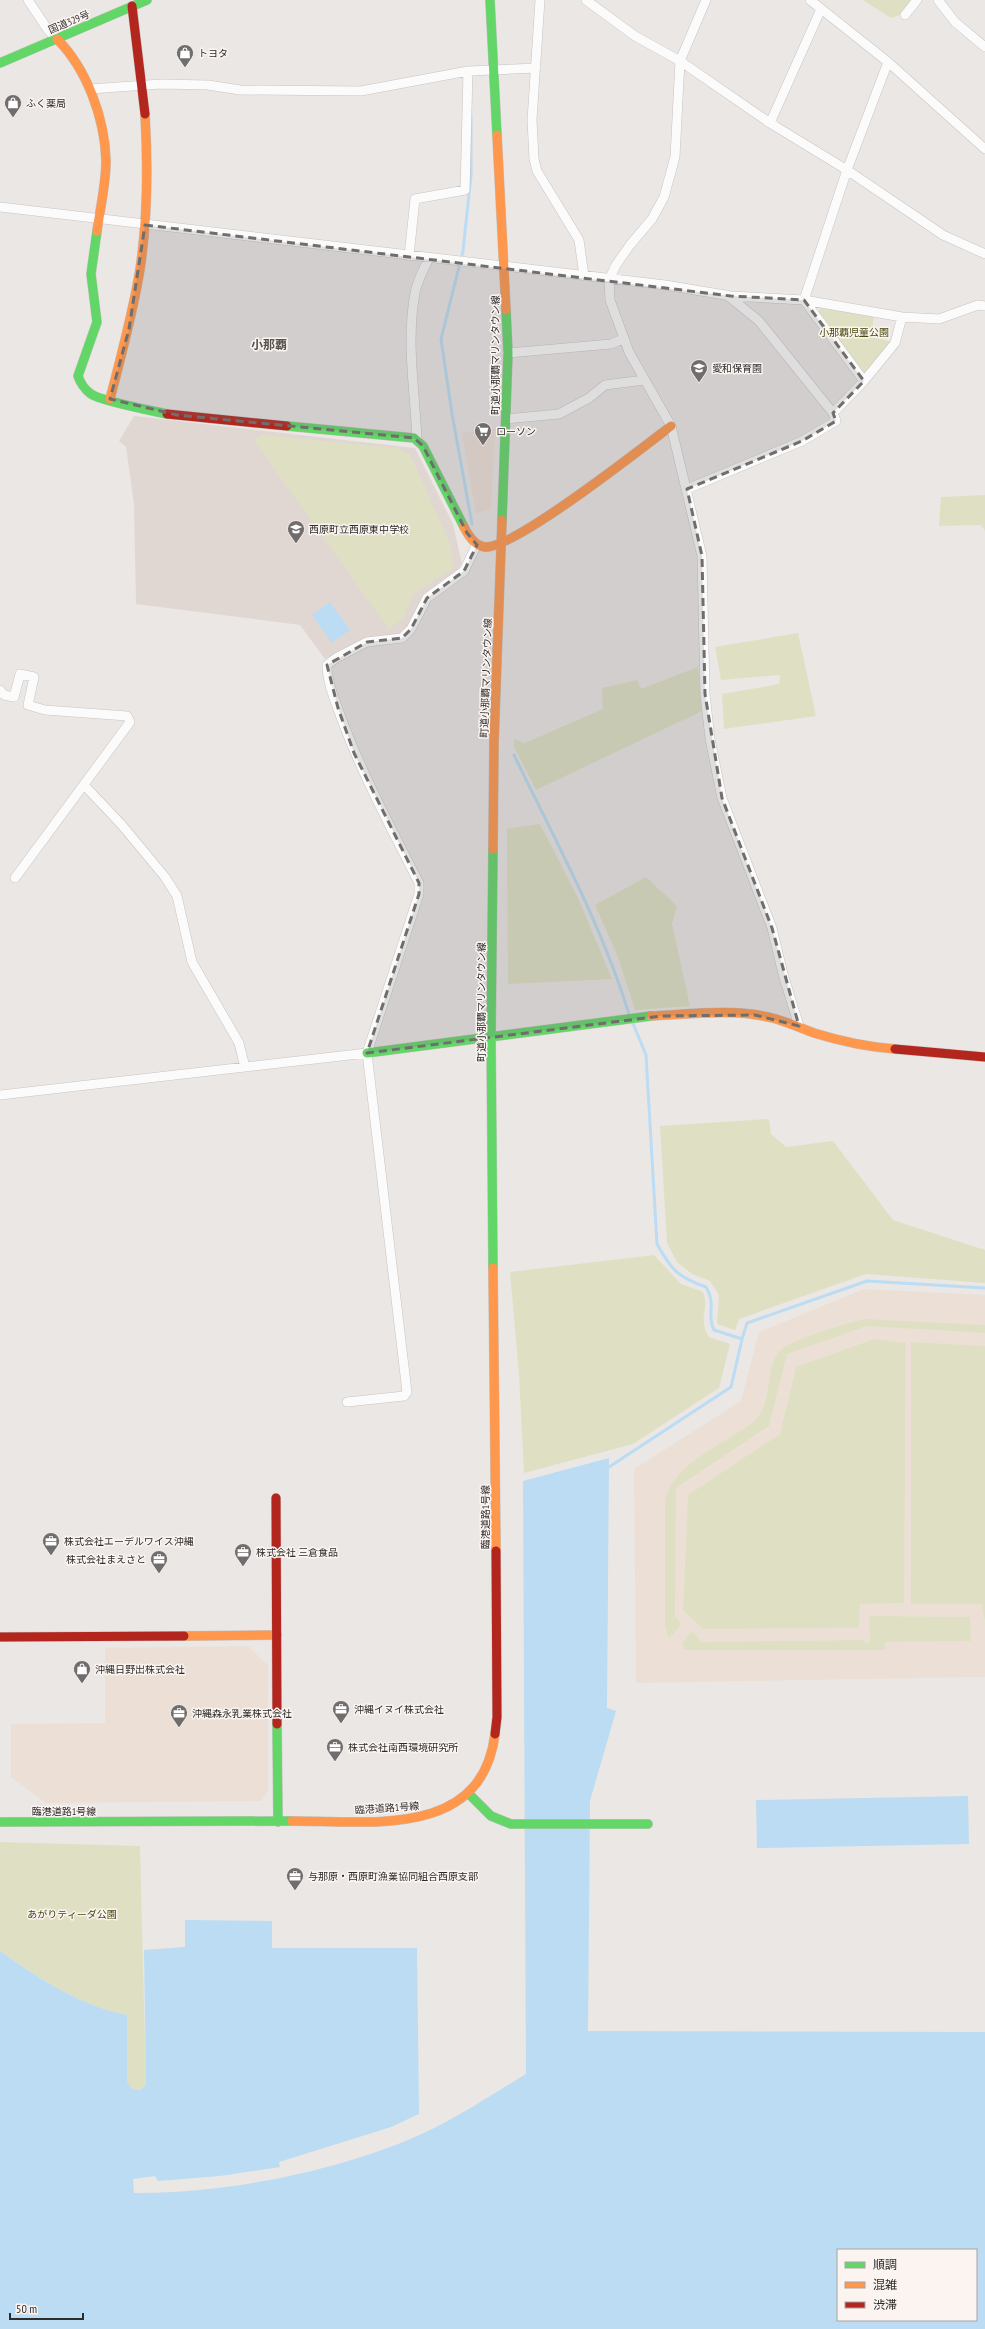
<svg xmlns="http://www.w3.org/2000/svg" width="985" height="2329" font-family="'PT Sans Narrow','Noto Sans JP',sans-serif">
<style>
.commercial{fill:#eddfd8}
.industrial{fill:#ece0d6}
.built{fill:#e1d7d2}
.green{fill:#dfe0c3}
.water{fill:#bbdcf2;fill-rule:evenodd}
.lines{fill:none;stroke-linecap:round;stroke-linejoin:round}
.stream{stroke:#bbdcf2;stroke-width:3}
.street-casing{stroke:#c7c4c2;stroke-width:10}
.fast-casing{stroke:#c7c4c2;stroke-width:10}
.slow-casing{stroke:#c7c4c2;stroke-width:10}
.jam-casing{stroke:#c7c4c2;stroke-width:10}
.street{stroke:#fcfbfb;stroke-width:9}
.fast{stroke:#63d668;stroke-width:9}
.slow{stroke:#ff974d;stroke-width:9}
.jam{stroke:#b3261e;stroke-width:9}
.marked{fill:#706d6c;fill-opacity:0.2;stroke:#706d6c;stroke-width:3;stroke-dasharray:8 5;stroke-linejoin:round}
.labels{text-anchor:middle;dominant-baseline:central;stroke-width:3;stroke-linejoin:round;paint-order:stroke}
.street-label{font-size:10px;fill:#2e2c2b;stroke:#fbf4f0}
.poi-label{font-size:10px;fill:#2e2c2b;stroke:#fbf4f0;text-anchor:start}
.park-label{font-size:10px;fill:#45460a;stroke:#fbf4f0}
.quarter-label{font-size:12px;font-weight:bold;fill:#57514e;stroke:#fbf4f0}
</style>
<rect width="100%" height="100%" fill="#ebe7e5"/>
<path class="commercial" d="M495 428 491 509 476 513 462 433Z"/>
<path class="industrial" d="M864 1289 985 1295V1677L636 1683 634 1469 741 1401 759 1332Z
M248 1646 268 1665V1792L261 1801 46 1803 11 1777V1724L105 1723V1648Z"/>
<path class="built" d="M134 416 415 448 453 524 462 564 455 573 425 594 408 629 396 637 389 635 364 638 325 659 300 625 136 604 134 504 126 447 119 441Z"/>
<path class="green" d="M863 0H912L903 14 891 18Z
M820 308 874 316 871 336 892 342 864 377 818 313Z
M262 435 396 448 410 455 450 544 453 568 413 594 404 616 389 629 254 440Z
M985 495V531L981 525 939 526 941 497Z
M798 633 816 716 724 729 722 694 779 684 780 675 721 680 715 647Z
M698 667 702 711 536 790 514 747V739L525 743 603 709 602 688 637 680 641 689Z
M540 824 578 898 612 979 508 984 507 829Z
M646 877 677 906 672 924 690 1006 635 1010 618 957 595 905Z
M769 1119 771 1134 786 1147 833 1141 893 1220 985 1250V1283L866 1274 739 1319 735 1330 717 1324 719 1295 710 1281 692 1274 677 1262 667 1243 660 1126Z
M654 1255 681 1284 703 1292C710 1309 697 1317 709 1337L730 1344 719 1388 633 1444 524 1473 519 1375 510 1272Z
M865 1319 985 1325V1333L867 1326 787 1354 769 1426 676 1488 675 1616 682 1624 670 1638 667 1634 665 1626V1499C675 1466 710 1451 737 1433 746 1428 755 1422 760 1414 772 1396 765 1363 782 1349 793 1339 850 1322 865 1319Z
M874 1339 906 1343 904 1603 860 1604 859 1628 703 1629 683 1610 688 1495 780 1434 796 1367Z
M911 1342 985 1346V1622L982 1604H911Z
M869 1616 970 1617 971 1641 885 1642V1650H686L683 1648 682 1643 692 1631 702 1642 863 1640 865 1643 870 1642Z
M0 1842 140 1846 146 2085 140 2090 132 2089 127 2081V2015C77 2005 41 1979 0 1951Z"/>
<path class="water" d="M330 602 350 630 332 643 312 615Z
M609 1458 607 1708 616 1711 590 1801 588 2031 985 2032V2329H0V1951C41 1979 77 2005 127 2015V2081L132 2089 140 2090 146 2085 144 1950 185 1947V1920L272 1921V1948H417L419 2114 391 2127 279 2162 280 2167 220 2176 158 2181 155 2176 133 2179 134 2193C225 2194 342 2171 426 2132 460 2116 493 2094 526 2074L523 1481ZM838 2250H976V2320H838Z
M968 1796 969 1844 757 1848 756 1800Z"/>
<g class="lines">
<path class="stream" d="M471 114V175L463 251 441 339 452 414 472 524
M514 755C555 840 601 923 629 1014
M742 1339 747 1323 867 1281 985 1288
M606 1469 731 1387 742 1339 714 1330C706 1314 717 1305 706 1287 677 1277 671 1269 657 1244L646 1055 632 1021"/>
<defs>
<path id="street" d="M28 0 48 30 57 39
M540 0 532 120 534 159 537 171 579 240 584 276
M586 0 635 36 680 61 770 123 847 170 943 235 985 254
M706 0 680 61 675 157 664 197 652 219 630 245 616 265 609 280 610 300 629 352 671 426 702 556 705 694 710 739 722 798 772 928 783 974 799 1026
M810 0 888 62 985 149
M938 0 955 22 985 47
M905 15 917 0
M90 89 161 84 208 85 240 90 361 91 468 71 536 68
M770 123 821 9
M0 207 665 285 731 296 804 300 902 317 939 319 978 305 985 306
M409 256 415 199 465 190 468 71
M727 295 759 321 833 413
M804 300 847 170 888 62
M804 300 864 381
M508 353 611 344 623 339
M506 419 559 414 589 398 605 385 644 380
M417 440C415 391 406 342 415 293 417 281 424 269 429 258
M687 489 802 441 836 421 833 413 864 381 895 343 902 317
M0 690 4 695 14 697 20 674 34 677 28 705 45 710 127 716 130 722 15 878
M84 785 121 824 165 877 177 896 192 962 239 1043 245 1067
M0 1095 367 1053
M347 1402 404 1396 407 1392 367 1053 419 894V883C392 830 363 776 342 720 336 703 327 683 327 665L336 658 367 642 402 638 411 629 427 598 464 571 477 544"/>
<path id="fast" d="M490 0 497 135
M0 63 147 0
M97 231 91 274 97 322 78 376C80 382 85 390 91 394 101 401 153 411 167 414
M287 426 414 438 423 446 464 527
M502 520 508 353 506 310
M493 849 491 1037 493 1268
M367 1053 651 1016
M277 1724 278 1822
M469 1794 491 1816 511 1824H648
M0 1822 292 1821"/>
<path id="slow" d="M57 39C87 69 105 119 106 161 106 184 100 209 97 231
M497 135 506 310
M110 399C121 356 133 313 140 269 148 217 148 166 145 114
M464 527C468 535 475 546 485 547 514 549 642 448 671 426
M493 849 494 742 502 520
M651 1016C692 1014 737 1008 776 1019 789 1023 801 1028 814 1033 840 1041 867 1047 895 1049
M493 1268 496 1551
M184 1636 277 1635
M292 1821C370 1821 482 1839 495 1734"/>
<path id="jam" d="M132 6 145 114
M167 414 287 426
M895 1049 985 1057
M276 1498 277 1724
M0 1637 184 1636
M495 1734 497 1717 496 1551"/>
</defs>
<use href="#street" class="street-casing"/>
<use href="#fast" class="fast-casing"/>
<use href="#slow" class="slow-casing"/>
<use href="#jam" class="jam-casing"/>
<use href="#street" class="street"/>
<use href="#fast" class="fast"/>
<use href="#slow" class="slow"/>
<use href="#jam" class="jam"/>
</g>
<path class="marked" d="M145 225 731 296 804 300 864 381 833 413 836 421 802 441 687 489 702 556 705 694 722 798 772 928 799 1026 755 1015 661 1016 367 1053 419 894V883L354 753 338 708 327 665 367 642 402 638 411 629 427 598 464 571 477 545 467 533 423 446 414 438 177 415 110 399 129 329Z"/>
<defs>
<symbol id="shop-pin" viewBox="-11 -11 22 30"><path d="M0 17L-7.5 6A9.5 9.5 0 1 1 7.5 6Z" fill="#706d6c" stroke="#fbf4f0"/><path d="M-5-2.5h2.3a2.7 3.5 0 0 1 5.4 0H5L5.5 6h-11ZM-1.5-2.5h3a1.5 2.3 0 0 0-3 0Z" fill="#fff"/></symbol>
<symbol id="school-pin" viewBox="-11 -11 22 30"><path d="M0 17L-7.5 6A9.5 9.5 0 1 1 7.5 6Z" fill="#706d6c" stroke="#fbf4f0"/><path d="M0-5L7-2L0 1L-7-2ZM-4 1L0 2.5L4 1V4Q0 6-4 4Z" fill="#fff"/></symbol>
<symbol id="supermarket-pin" viewBox="-11 -11 22 30"><path d="M0 17L-7.5 6A9.5 9.5 0 1 1 7.5 6Z" fill="#706d6c" stroke="#fbf4f0"/><path d="M-6-5.5h2.5l.6 2H6L4.5 2H-2.5L-4.4-4H-6ZM-1.5 3.2a1.3 1.3 0 1 0 .1 0ZM3 3.2a1.3 1.3 0 1 0 .1 0Z" fill="#fff"/></symbol>
<symbol id="office-pin" viewBox="-11 -11 22 30"><path d="M0 17L-7.5 6A9.5 9.5 0 1 1 7.5 6Z" fill="#706d6c" stroke="#fbf4f0"/><path d="M-6-3h4V-5.5h4V-3h4V5H-6ZM-1-4.5V-3h2v-1.5ZM-6 0V1H6V0Z" fill="#fff"/></symbol>
</defs>
<g fill-rule="evenodd">
<use href="#shop-pin" x="175" y="43" width="20" height="27"/>
<use href="#shop-pin" x="3" y="93" width="20" height="27"/>
<use href="#school-pin" x="689" y="358" width="20" height="27"/>
<use href="#supermarket-pin" x="473" y="421" width="20" height="27"/>
<use href="#school-pin" x="286" y="519" width="20" height="27"/>
<use href="#office-pin" x="41" y="1531" width="20" height="27"/>
<use href="#office-pin" x="233" y="1542" width="20" height="27"/>
<use href="#office-pin" x="149" y="1549" width="20" height="27"/>
<use href="#shop-pin" x="72" y="1659" width="20" height="27"/>
<use href="#office-pin" x="331" y="1699" width="20" height="27"/>
<use href="#office-pin" x="169" y="1703" width="20" height="27"/>
<use href="#office-pin" x="325" y="1737" width="20" height="27"/>
<use href="#office-pin" x="285" y="1866" width="20" height="27"/>
</g>
<g class="labels">
<g class="street-label">
<text transform="translate(69 22) rotate(-23)">国道329号</text>
<text transform="translate(495 355) rotate(-90)">町道小那覇マリンタウン線</text>
<text transform="translate(486 678) rotate(-88)">町道小那覇マリンタウン線</text>
<text transform="translate(481 1002) rotate(-90)">町道小那覇マリンタウン線</text>
<text transform="translate(485 1517) rotate(-90)">臨港道路1号線</text>
<text transform="translate(387 1808) rotate(-4)">臨港道路1号線</text>
<text x="64" y="1811">臨港道路1号線</text>
</g>
<g class="poi-label">
<text x="198" y="53">トヨタ</text>
<text x="26" y="103">ふく薬局</text>
<text x="712" y="368">愛和保育園</text>
<text x="496" y="431">ローソン</text>
<text x="309" y="529">西原町立西原東中学校</text>
<text x="64" y="1541">株式会社エーデルワイス沖縄</text>
<text x="256" y="1552">株式会社 三倉食品</text>
<text x="146" y="1559" text-anchor="end">株式会社まえさと</text>
<text x="95" y="1669">沖縄日野出株式会社</text>
<text x="354" y="1709">沖縄イヌイ株式会社</text>
<text x="192" y="1713">沖縄森永乳業株式会社</text>
<text x="348" y="1747">株式会社南西環境研究所</text>
<text x="308" y="1876">与那原・西原町漁業協同組合西原支部</text>
</g>
<g class="park-label">
<text x="854" y="332">小那覇児童公園</text>
<text x="72" y="1914">あがりティーダ公園</text>
</g>
<g class="quarter-label">
<text x="269" y="344">小那覇</text>
</g>
</g>
<rect x="837" y="2249" width="140" height="72" fill="#fbf4f0" stroke="#a9a4a1"/>
<rect x="845" y="2262" width="20" height="6" fill="#63d668" stroke="#a9a4a1"/>
<text x="873" y="2269" font-size="12" fill="#2e2c2b">順調</text>
<rect x="845" y="2282" width="20" height="6" fill="#ff974d" stroke="#a9a4a1"/>
<text x="873" y="2289" font-size="12" fill="#2e2c2b">混雑</text>
<rect x="845" y="2302" width="20" height="6" fill="#b3261e" stroke="#a9a4a1"/>
<text x="873" y="2309" font-size="12" fill="#2e2c2b">渋滞</text>
<path d="M10 2313v6h73v-6" fill="none" stroke="#2e2c2b" stroke-width="2"/>
<text x="16" y="2313" font-size="12" fill="#2e2c2b" stroke="#fbf4f0" stroke-width="3" paint-order="stroke">50 m</text>
</svg>
